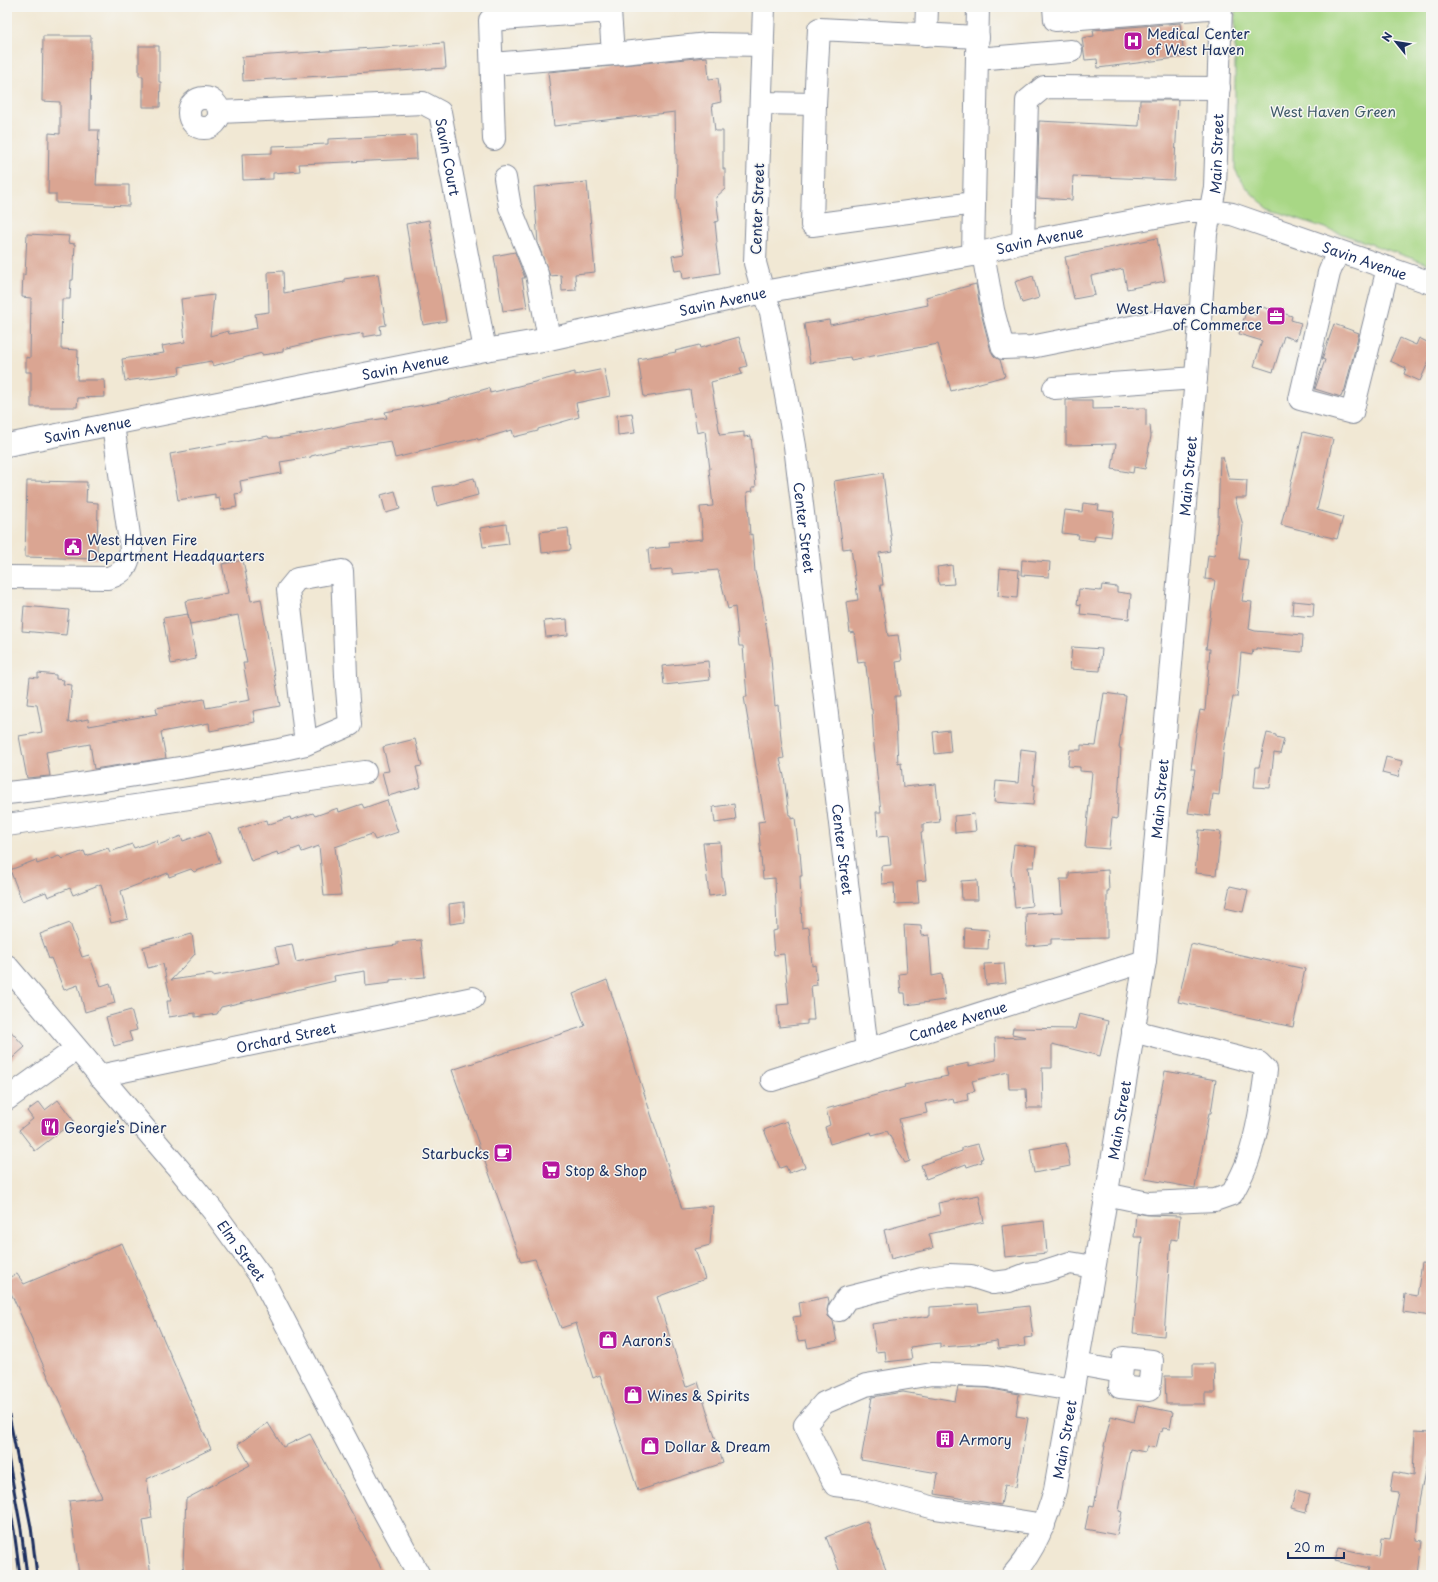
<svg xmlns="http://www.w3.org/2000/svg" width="1438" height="1582" font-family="'Playpen Sans',sans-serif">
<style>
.green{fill:#a8d785;stroke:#628372}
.building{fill:#daa592}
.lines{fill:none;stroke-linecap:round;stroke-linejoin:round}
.minor-casing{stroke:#868c99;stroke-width:24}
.major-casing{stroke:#868c99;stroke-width:24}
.minor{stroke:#fff;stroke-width:22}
.major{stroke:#fff;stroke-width:22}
.rail{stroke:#1b2f5e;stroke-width:3}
.labels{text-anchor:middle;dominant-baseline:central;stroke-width:3;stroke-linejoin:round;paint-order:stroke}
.poi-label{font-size:14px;fill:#1b2f5e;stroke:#f6f6f2;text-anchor:start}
.park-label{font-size:14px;fill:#3e5968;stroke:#f6f6f2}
.street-label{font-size:14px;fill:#1b2f5e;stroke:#f6f6f2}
</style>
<rect width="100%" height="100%" fill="#f6f6f2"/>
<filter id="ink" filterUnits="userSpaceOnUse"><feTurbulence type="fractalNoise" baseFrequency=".025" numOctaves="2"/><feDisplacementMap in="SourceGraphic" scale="8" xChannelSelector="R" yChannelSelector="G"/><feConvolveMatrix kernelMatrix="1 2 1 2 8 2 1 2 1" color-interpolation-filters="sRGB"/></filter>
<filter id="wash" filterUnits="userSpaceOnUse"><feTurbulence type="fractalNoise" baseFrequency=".012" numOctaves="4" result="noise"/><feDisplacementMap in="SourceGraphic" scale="16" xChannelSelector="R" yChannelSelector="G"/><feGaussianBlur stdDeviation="0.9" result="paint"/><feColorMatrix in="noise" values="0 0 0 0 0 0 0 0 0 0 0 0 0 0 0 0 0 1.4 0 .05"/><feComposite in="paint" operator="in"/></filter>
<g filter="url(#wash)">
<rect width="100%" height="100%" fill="#f1e8d4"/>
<path class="green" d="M1235 7H1431V265L1270 209C1255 198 1243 186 1235 169Z"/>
<g id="blocks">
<path class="building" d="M1180 23 1184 57 1098 68 1097 59 1085 60 1082 38 1094 36 1093 30Z
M43 36H91L90 130H99L96 185H129V206L56 203V194H48L49 133 60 134V102L42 101Z
M444 43 446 68 243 81 242 57Z
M139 46H159V82H161L160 107H143V76H139Z
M707 57 709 79 718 78 721 102 712 104 715 131H723V169H725V189L716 197 719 221 715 222 717 242 716 245 720 273 683 279 682 270 675 271 672 256 684 254 676 198 677 159H676L675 112 554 126 548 72Z
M1140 100H1178L1174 180 1073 176 1072 200 1037 198 1039 121 1139 126Z
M416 135 417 159 299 164 300 171 273 173V179L243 180 242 154 272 153V146L328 144V139Z
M587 182 595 272 575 274 576 290 562 291 561 275 550 276 538 244 534 187Z
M429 220 446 321 423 325 406 224Z
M27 234 69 236 68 243 75 244 73 280H71L70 299H62L61 349 78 350 77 380H104L105 397 78 398 77 407H31V372H26V357L30 358 31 298 22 297 23 274 25 275Z
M1157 238 1165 281 1127 289 1123 269 1091 276 1095 295 1074 299 1065 257Z
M515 252 525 278H522L527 307 503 311 494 256Z
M283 271 284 293 344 282V279L378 274 386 325 380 326 381 334 363 337V333L326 339 283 349V352L262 355V353L213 366 211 361 179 367 180 374 125 381 122 359 164 353 162 346 185 342 181 299 214 295 210 336 228 331 229 334 257 328 255 314 269 312 268 272Z
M1033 276 1039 298 1022 303 1015 282Z
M976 284 981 313 991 351 994 356 1000 360 1005 376 951 391 938 344 851 360 850 357 810 363 804 324 829 320 830 325 928 305 926 297Z
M1259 306 1292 316 1291 320 1301 323 1296 340 1284 336 1273 372 1254 366 1262 341 1239 334 1246 312 1256 315Z
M1334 324 1359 333 1344 393 1343 392 1341 397 1315 389 1325 360 1322 359Z
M739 337 747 366 740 368 742 374 711 382 720 435 744 432V437L751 436 756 487H752L753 491 747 492 750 535 752 534 755 572 762 598 771 658 775 706 778 705 781 739 784 758 780 759 784 776 789 815H791V819L795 818 799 852H800L802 876H800L802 928 809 927 812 966 815 965 817 985 811 986 814 1020H807V1024L779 1027 777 1005 789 1004 784 954 774 955 772 931 777 930 775 878 763 879 758 822 765 821 744 697H747L743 646H739L735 607 728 609 718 570 672 574V569L650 571 648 549 670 547 669 542 703 539 700 507 713 506 709 469H710L705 431 697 433 690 390 644 397 638 359 676 352 675 351 699 345 700 348Z
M1400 338 1416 345 1419 338 1431 344V356L1420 381 1404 374 1406 368 1390 361Z
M604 369 610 396 576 403 579 417 538 429V431L514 437 512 430 478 440 477 438 419 451V452L395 458 391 441 340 449 311 456V457L280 462 282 473 240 481 242 493 235 494 237 507 221 510 219 497 215 498V494L178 500 170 454 268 436 269 438H276L310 433 353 423 387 418 385 412 440 402 489 388 490 393 575 372V375Z
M1066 400H1092V409L1146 408V426L1150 425 1151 436 1145 469 1134 467 1133 473 1112 469 1116 444 1066 445Z
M632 413 635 433 618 435 617 415Z
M1303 432 1333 439 1317 510 1343 517 1337 539 1281 525Z
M1220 457H1223L1229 479 1247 480 1246 498H1235L1243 525 1239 559 1248 560 1242 601 1252 602 1249 629 1255 631 1303 635 1302 652 1256 648V650H1253L1252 655 1241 653 1237 697H1233L1224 746 1219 795 1213 794 1210 816 1188 813 1195 769H1191L1196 732 1200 710 1205 711 1210 649H1206L1215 580 1205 579 1208 555 1214 556 1218 520Z
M883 473 893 551 879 553 883 585H880L888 636 898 635 902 661 896 662 900 696H895L898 764 901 763 903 787 936 784 940 822 923 824V832H921L926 880 917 881 919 903 895 904 894 883 882 884 881 866 891 865 888 836 878 837 876 812H881L874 746 872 709H871L866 666H865V662L858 663 854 632 850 633 846 602 858 600 851 548 843 549 834 481Z
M474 478 478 495 437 506 433 487 451 484Z
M27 481 87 482 86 502 98 503 97 559 25 557Z
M395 491 400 509 386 513 381 495Z
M1083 503 1099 505 1098 510 1114 512 1111 537 1095 535 1094 541 1078 539 1079 535 1062 533 1065 510 1082 512Z
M506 524 509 544 483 547 480 528Z
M568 528 570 550 542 553 540 532Z
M243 560 251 601 261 599 280 706 253 711 255 722 210 731 209 723 161 732 166 758 94 769 90 744 46 752 50 776 27 778 19 736 42 732 37 705 27 704 30 677 38 678V673L56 675V679L64 680 63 684 72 685 68 723 88 719 89 726 157 714 156 708 204 699 206 708 250 700 243 663H247L238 615 190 624 185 601 228 593 222 564Z
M1022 560 1050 562 1049 577 1021 575Z
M952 565 954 584 939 585 937 567Z
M1000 568 1019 570 1017 598 998 596Z
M1102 585 1117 587V592L1131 594 1129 619 1080 614 1081 605 1077 604 1079 589 1101 591Z
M1293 601 1314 603 1313 617 1292 615Z
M24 606 69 610 66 635 22 631Z
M188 614 196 659 171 664 163 618Z
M567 619 568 635 546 637 544 621Z
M1072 647 1102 649 1100 671 1070 669Z
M708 661 710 680 664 685 662 666Z
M1104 693 1126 696 1119 748H1121L1117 819 1112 818 1109 849 1085 847 1092 772 1080 771V767L1068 766 1070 750H1081V745L1096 746Z
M949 730 951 752 935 754 933 732Z
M1267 733 1276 735V737L1284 739 1280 754 1274 753 1270 788 1254 787 1256 767H1259Z
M415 739 422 766 416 767 421 787 388 796 382 772 389 771 383 747Z
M1021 749 1036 751 1033 785H1035L1033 805 994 802 996 781 1018 783Z
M1386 757 1402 761 1398 777 1382 773Z
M387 800 398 832 375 840 372 834 335 847 341 895 324 896 319 846 302 852 300 847 278 855 277 852 251 861 239 829 266 820 267 825 290 817 291 820 313 813 315 816 338 808 339 812 362 804 364 808Z
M734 804 736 820 715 823 713 807Z
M974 814 976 831 955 833 954 816Z
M1199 830 1221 832 1216 875 1195 873Z
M209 832 220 862 194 872 191 869 169 877 168 873 121 891 128 919 111 923 101 884 73 895 70 888 48 897 46 892 22 901 10 870 36 860 37 864 59 856 62 859 84 851 86 856 108 848 110 852 132 844 134 848 157 840 158 845 181 836 183 841Z
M720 842 722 878H723L725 894 709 896 703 843Z
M1014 844 1036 847 1034 867H1028L1032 906 1015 908 1011 870Z
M1108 870 1109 891H1107V938L1051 939V944L1027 946 1026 914 1062 912 1060 879H1069V873Z
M977 880 978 900H962L961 881Z
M1230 886 1248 890 1243 912 1225 908Z
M464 902 465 922 450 924 449 904Z
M70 923 82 957 89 955 101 986 110 983 115 1003 85 1012 78 985 64 990 51 958 49 959 40 934Z
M904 925 921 926 922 936 929 935 932 976 942 974 945 1000 906 1005 905 993H901L899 974 907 973Z
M965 928 989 930 988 949 964 948Z
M192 934 195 954 171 980 213 974V976L279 964 275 947 292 944 296 962 366 949 397 945V942L421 940 425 977 390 980V983L366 986 365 971 334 976 335 981 221 1007 217 1014 195 1017V1013L169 1017 167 1001H171L163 964 148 968 143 947Z
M1191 944 1305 969 1293 1027 1178 1002Z
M1004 963 1006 983 986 985 984 964Z
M607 980 682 1209 713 1206 710 1245 695 1249 705 1279 657 1297 686 1387 698 1382 723 1463 638 1491 600 1375 593 1378 576 1323 561 1328 535 1259 521 1262 452 1070 585 1026 573 994Z
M131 1010 137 1030 129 1032 132 1041 114 1046 106 1017Z
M1079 1014 1108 1021 1100 1056 1052 1044V1068H1042L1043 1108H1027L1026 1089H1009L1008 1072 972 1081 975 1091 967 1093 968 1100 954 1103 953 1098 925 1104 927 1113 899 1119 910 1161 905 1163 887 1131 872 1135 871 1132 830 1144 825 1127 830 1125 826 1109 905 1087 904 1085 948 1076 946 1068 969 1063V1066L996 1060 995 1038 1026 1037 1012 1034 1013 1028 1075 1029Z
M7 1027 25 1047 7 1063Z
M1165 1071 1216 1080 1211 1113H1209L1195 1188 1145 1179Z
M58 1100 74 1121 35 1151 19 1130 33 1119 27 1111 39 1102 45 1110Z
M787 1121 805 1167 789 1173 786 1166 780 1168 764 1130Z
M1066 1143 1070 1166 1034 1173 1030 1149Z
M978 1144 983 1158 981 1159 982 1162 967 1167 966 1164 926 1179 921 1165 962 1151V1148Z
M979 1195 984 1222 929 1234 933 1248 891 1259 884 1230 940 1215 938 1203Z
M1136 1213 1148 1215 1180 1216 1178 1240 1171 1239 1164 1336 1133 1333 1142 1237H1134Z
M1044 1221 1047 1253 1005 1257 1002 1226Z
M122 1243 211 1449 147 1479 152 1518 143 1520 151 1575H79L69 1501 102 1497 7 1284V1278L17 1274 24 1284Z
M1422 1263 1431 1264V1316L1403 1312 1405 1294 1417 1296Z
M828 1297 829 1302 827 1310 828 1316 833 1321 837 1342 808 1348 806 1340 798 1341 793 1317 801 1316 799 1303Z
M978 1304 979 1312 1029 1306 1033 1337 1024 1338 1025 1346 998 1349 997 1341 969 1345 940 1347V1343L910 1347 912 1359 886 1362 885 1351 876 1352 872 1324 930 1316V1307Z
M1193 1364H1214L1215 1393H1205V1404H1166L1165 1376H1193Z
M958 1387 987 1388 1019 1394 1016 1416 1028 1418 1016 1487 1005 1485 1001 1505 935 1494 938 1473 861 1460 872 1397 903 1392 955 1401Z
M1138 1405 1173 1412 1170 1429 1163 1428 1162 1432 1160 1431 1156 1448 1147 1446 1145 1452 1130 1449 1119 1511 1122 1512 1117 1535 1085 1529 1090 1505 1094 1506 1105 1446H1104L1111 1416 1134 1422Z
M268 1423 283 1447 310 1434 385 1575H184L183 1564 186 1499 250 1465 238 1444Z
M1415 1431 1431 1432V1456H1428L1419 1502 1416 1540 1422 1541 1418 1575H1366L1368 1569 1335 1561 1339 1548 1379 1557 1381 1538 1390 1539 1399 1492 1391 1491 1394 1472 1413 1476Z
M1296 1490 1310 1494 1306 1512 1291 1508Z
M867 1521 888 1575H841L826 1537Z"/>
</g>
</g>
<g filter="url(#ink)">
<use href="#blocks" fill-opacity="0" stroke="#868c99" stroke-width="1"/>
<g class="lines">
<defs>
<g id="minor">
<path id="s1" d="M764 7 755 263 763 292 771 312 795 446 867 1050"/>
<path d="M1054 7 1055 20 1221 7"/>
<path d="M926 35 927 7"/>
<path d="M977 59 1071 51"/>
<path d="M492 64 613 54 708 44 763 45"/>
<circle cx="204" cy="113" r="15"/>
<path d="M761 103 815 104 819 29 978 37"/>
<path d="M815 104 812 225 974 203"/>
<path id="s2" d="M219 112 423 103 440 112 485 350"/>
<path d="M494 139 490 20 610 11 613 54"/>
<path d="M505 178 510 207 537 274 549 339"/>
<path d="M1023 242 1027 101 1044 87 1219 88"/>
<path d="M1338 251 1329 273 1300 399 1352 413 1388 268"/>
<path d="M983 253 993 310 1003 348 1031 347 1171 319 1200 315"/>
<path d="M973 255 978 7"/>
<path d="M1054 388 1196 378"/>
<path id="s3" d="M7 445 485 350 549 339 763 292 973 255 1023 242 1187 211H1211L1232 214 1431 283"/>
<path d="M7 577 108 578C125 573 128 565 131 549L113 425"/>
<path d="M7 793 54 788 192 766 279 750 306 744 350 725 346 676 342 571 297 579 288 590 306 744"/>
<path d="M7 825 365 772"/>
<path id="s4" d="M99 1076 473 998"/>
<path id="s5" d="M772 1080 1145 961"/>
<path d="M7 1099 76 1049"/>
<path d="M1106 1194 1148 1203 1215 1200 1232 1194C1238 1183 1244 1172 1248 1160 1258 1131 1262 1100 1266 1070L1259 1063 1133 1031"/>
<path d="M839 1310 847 1298 922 1279 949 1275 971 1276 993 1283 1009 1281 1027 1274 1042 1272 1070 1263 1094 1267"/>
<path d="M1123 1358 1152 1361 1149 1390 1120 1387Z"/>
<path d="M1077 1364 1121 1372"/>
<path d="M1044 1525 935 1508 859 1488 835 1485 805 1425 824 1403 866 1385 932 1374 988 1376 1073 1390"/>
</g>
<g id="major">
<path id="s6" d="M7 966 179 1169 214 1212 262 1278 377 1499 419 1575"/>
<path id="s7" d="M1013 1575C1035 1550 1046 1521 1055 1490L1098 1247 1145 961 1196 378 1206 234 1215 187 1221 7"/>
</g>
</defs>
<use href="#minor" class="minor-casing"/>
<use href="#major" class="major-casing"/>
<use href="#minor" class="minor"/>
<use href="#major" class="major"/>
<path class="rail" d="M7 1405 31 1527 37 1575
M7 1451 21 1529 27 1575
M7 1493 14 1530 20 1575"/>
</g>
</g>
<defs>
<symbol id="hospital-square" viewBox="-11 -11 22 22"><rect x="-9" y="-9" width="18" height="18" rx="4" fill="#b5179e" stroke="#f6f6f2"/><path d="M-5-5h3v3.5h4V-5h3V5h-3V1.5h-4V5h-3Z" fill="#fff"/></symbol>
<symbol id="office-square" viewBox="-11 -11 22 22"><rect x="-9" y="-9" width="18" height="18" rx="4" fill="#b5179e" stroke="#f6f6f2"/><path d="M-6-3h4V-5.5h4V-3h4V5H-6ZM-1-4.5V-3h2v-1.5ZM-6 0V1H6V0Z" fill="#fff"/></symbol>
<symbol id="civic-square" viewBox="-11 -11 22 22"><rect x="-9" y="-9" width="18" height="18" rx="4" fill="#b5179e" stroke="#f6f6f2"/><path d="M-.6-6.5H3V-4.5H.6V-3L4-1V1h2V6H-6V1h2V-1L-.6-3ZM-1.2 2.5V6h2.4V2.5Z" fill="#fff"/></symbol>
<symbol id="restaurant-square" viewBox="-11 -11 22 22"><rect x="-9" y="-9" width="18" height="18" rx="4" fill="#b5179e" stroke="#f6f6f2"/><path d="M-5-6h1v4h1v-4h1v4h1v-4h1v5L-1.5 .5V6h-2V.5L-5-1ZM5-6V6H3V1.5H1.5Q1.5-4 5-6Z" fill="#fff"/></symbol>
<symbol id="cafe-square" viewBox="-11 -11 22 22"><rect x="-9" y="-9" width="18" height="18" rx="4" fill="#b5179e" stroke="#f6f6f2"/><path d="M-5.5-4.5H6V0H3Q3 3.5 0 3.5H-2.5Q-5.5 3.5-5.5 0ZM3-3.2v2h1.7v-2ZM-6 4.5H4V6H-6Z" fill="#fff"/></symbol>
<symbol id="supermarket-square" viewBox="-11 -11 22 22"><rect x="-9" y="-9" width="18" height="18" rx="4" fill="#b5179e" stroke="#f6f6f2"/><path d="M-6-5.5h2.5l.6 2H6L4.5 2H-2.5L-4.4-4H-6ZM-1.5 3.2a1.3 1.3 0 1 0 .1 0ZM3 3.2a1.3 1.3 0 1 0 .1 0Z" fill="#fff"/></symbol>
<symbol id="shop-square" viewBox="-11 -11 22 22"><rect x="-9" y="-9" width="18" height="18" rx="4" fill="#b5179e" stroke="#f6f6f2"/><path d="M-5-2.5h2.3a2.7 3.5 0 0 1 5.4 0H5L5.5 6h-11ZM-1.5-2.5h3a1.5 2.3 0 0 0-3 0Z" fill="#fff"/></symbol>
<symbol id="building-square" viewBox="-11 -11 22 22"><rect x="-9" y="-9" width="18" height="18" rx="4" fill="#b5179e" stroke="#f6f6f2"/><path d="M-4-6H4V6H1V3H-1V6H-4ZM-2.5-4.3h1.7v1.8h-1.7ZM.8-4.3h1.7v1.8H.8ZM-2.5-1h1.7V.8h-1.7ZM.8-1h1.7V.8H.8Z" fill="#fff"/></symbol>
</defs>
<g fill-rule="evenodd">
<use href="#hospital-square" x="1122" y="30" width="22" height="22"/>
<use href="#office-square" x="1265" y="305" width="22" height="22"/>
<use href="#civic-square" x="62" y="536" width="22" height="22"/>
<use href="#restaurant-square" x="39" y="1116" width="22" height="22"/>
<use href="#cafe-square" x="492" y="1142" width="22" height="22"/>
<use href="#supermarket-square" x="540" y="1159" width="22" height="22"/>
<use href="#shop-square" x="597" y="1329" width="22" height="22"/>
<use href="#shop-square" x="622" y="1384" width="22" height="22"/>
<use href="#building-square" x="934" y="1428" width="22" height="22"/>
<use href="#shop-square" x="639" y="1435" width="22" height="22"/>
</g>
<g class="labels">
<g class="poi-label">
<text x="1147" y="33">Medical Center<tspan x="1147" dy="16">of West Haven</tspan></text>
<text x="1262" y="308" text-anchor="end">West Haven Chamber<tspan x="1262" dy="16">of Commerce</tspan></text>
<text x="87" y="539">West Haven Fire<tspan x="87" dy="16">Department Headquarters</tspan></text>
<text x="64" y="1127">Georgie’s Diner</text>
<text x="489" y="1153" text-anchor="end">Starbucks</text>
<text x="565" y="1170">Stop &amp; Shop</text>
<text x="622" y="1340">Aaron’s</text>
<text x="647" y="1395">Wines &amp; Spirits</text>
<text x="959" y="1439">Armory</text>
<text x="664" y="1446">Dollar &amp; Dream</text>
</g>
<g class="park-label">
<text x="1333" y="111">West Haven Green</text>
</g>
<g class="street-label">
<text stroke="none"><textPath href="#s7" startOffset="1443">Main Street</textPath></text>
<text stroke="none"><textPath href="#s2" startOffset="269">Savin Court</textPath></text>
<text transform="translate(757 209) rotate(-88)">Center Street</text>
<text stroke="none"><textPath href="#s3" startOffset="1053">Savin Avenue</textPath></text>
<text stroke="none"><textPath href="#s3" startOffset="1389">Savin Avenue</textPath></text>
<text stroke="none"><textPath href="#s3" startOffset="730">Savin Avenue</textPath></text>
<text stroke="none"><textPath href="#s3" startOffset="406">Savin Avenue</textPath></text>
<text stroke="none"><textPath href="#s3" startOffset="82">Savin Avenue</textPath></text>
<text stroke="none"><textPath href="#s7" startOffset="1119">Main Street</textPath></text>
<text stroke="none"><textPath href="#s1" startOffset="526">Center Street</textPath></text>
<text stroke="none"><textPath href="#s7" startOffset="795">Main Street</textPath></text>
<text stroke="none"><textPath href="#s1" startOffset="850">Center Street</textPath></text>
<text stroke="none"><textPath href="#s5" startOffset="195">Candee Avenue</textPath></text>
<text stroke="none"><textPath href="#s4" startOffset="191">Orchard Street</textPath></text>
<text stroke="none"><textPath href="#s7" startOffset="471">Main Street</textPath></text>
<text stroke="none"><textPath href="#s6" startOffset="369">Elm Street</textPath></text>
<text stroke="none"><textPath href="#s7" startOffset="147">Main Street</textPath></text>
</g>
</g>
<rect width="1438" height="1582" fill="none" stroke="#f6f6f2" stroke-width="24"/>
<g transform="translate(1396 42) rotate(300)" stroke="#f6f6f2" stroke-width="3" paint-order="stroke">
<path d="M0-3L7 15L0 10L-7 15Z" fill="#1b2f5e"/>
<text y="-6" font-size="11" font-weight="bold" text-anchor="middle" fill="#1b2f5e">N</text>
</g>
<path d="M1288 1552v6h56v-6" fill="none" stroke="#1b2f5e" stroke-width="2"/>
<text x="1294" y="1552" font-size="12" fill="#1b2f5e" stroke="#f6f6f2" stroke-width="3" paint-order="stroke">20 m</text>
</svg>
